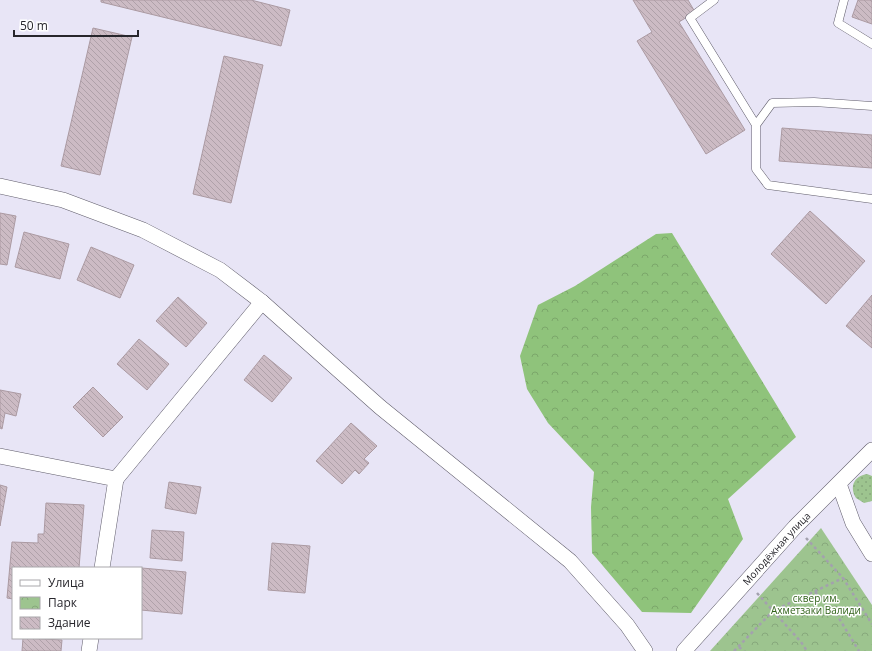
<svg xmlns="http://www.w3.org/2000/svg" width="872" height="651" font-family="'Open Sans',sans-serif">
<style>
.grass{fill:url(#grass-dots)}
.forest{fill:url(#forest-crowns)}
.park{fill:url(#park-crowns)}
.building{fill:url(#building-back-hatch);stroke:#ab9aa2}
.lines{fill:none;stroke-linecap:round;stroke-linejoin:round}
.lane-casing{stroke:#605d6b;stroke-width:9}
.street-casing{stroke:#605d6b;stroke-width:16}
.path{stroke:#a3a1ae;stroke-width:2.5;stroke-dasharray:3 3;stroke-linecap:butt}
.lane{stroke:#fff;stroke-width:8}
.street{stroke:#fff;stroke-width:15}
.labels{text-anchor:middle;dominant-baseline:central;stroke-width:3;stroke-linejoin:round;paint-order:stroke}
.street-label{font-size:10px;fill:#27262c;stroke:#fff}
.park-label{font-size:10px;fill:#31621a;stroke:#fff}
</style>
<defs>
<pattern id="grass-dots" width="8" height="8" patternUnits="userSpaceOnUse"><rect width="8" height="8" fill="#9dc48f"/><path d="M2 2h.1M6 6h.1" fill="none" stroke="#87a87c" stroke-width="1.8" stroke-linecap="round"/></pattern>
<pattern id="forest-crowns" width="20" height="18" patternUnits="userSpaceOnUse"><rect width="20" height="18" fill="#8fc37b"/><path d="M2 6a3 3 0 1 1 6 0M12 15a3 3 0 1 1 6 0" fill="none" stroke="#7ba76a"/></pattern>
<pattern id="park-crowns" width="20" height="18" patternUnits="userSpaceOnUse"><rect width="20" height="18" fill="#9dc48f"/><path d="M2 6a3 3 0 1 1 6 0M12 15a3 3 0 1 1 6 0" fill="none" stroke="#87a87c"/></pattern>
<pattern id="building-back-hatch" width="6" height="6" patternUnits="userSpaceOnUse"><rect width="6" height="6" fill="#ccbbc4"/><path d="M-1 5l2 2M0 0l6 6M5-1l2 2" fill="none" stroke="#afa1a9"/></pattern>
</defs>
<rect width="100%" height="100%" fill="#e8e5f6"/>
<path class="grass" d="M867 474 872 476V501L864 503 856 498C849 487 854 476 867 474Z"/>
<path class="forest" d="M672 233 796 437 728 499 743 539 691 613 642 612 592 553 591 507 594 472 548 423 527 389 520 356 538 305 575 286 656 234Z"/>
<path class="park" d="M821 528 872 605V651H710Z"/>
<path class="building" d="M101 0H251L290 10 281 46 101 2Z
M633 0H688L695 12 679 22 745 130 706 154 637 41 652 32Z
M858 0H872V24L852 17Z
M93 28 132 37 100 175 61 166Z
M224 56 263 65 231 203 193 194Z
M782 128 872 135V168L779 161Z
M810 211 865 261 826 304 771 254Z
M0 213 16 216 7 265 0 264Z
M24 232 69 244 60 279 15 267Z
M91 247 134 265 120 298 77 280Z
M872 295V348L846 326Z
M178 297 207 323 186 347 156 321Z
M139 339 169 364 147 390 117 364Z
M264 355 292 378 272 402 244 380Z
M93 387 123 417 103 437 73 407Z
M0 390 21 394 16 416 5 413 2 429 0 428Z
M351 423 377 446 364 459 369 463 359 474 355 470 342 484 316 461Z
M169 482 201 487 196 514 165 508Z
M0 485 7 487 0 526Z
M46 503 84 505 79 568H13V599L7 598 12 542 38 543V534H44Z
M152 530 184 532 182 561 150 558Z
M272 543 310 546 305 593 268 590Z
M142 568 186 572 182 614 141 610Z
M23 638 62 640 61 651H22Z"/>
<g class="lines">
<defs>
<path id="lane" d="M714 0 690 18 756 125
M844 0 838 23 872 44
M872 106 814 102 772 103 756 125V169L768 185 872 199"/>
<g id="street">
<path d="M0 186 63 200 143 230 220 270 262 302 380 407 570 561 627 625 645 651"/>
<path d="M0 456 116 479 102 568"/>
<path d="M116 479 262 302"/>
<path d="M839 484 853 523 872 554"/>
<path d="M89 651 91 638"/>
<path id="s1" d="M684 651 795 527 872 450"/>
</g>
</defs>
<use href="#lane" class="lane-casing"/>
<use href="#street" class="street-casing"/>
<path class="path" d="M806 538 843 578 872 624
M815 592 837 615 859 651
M757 593 801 642 807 651
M739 647 744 651
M734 651 773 611 843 578"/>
<use href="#lane" class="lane"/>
<use href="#street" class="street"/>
</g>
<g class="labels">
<g class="street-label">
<text stroke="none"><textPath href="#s1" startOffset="138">Молодёжная улица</textPath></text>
</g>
<g class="park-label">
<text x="816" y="598">сквер им.<tspan x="816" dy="12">Ахметзаки Валиди</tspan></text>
</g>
</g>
<rect x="12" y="567" width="130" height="72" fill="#ffffff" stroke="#a9a8ab"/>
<rect x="20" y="580" width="20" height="6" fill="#ffffff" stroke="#a9a8ab"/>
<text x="48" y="587" font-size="12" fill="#27262c">Улица</text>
<rect x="20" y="597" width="20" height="12" fill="url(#park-crowns)" stroke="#a9a8ab"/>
<text x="48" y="607" font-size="12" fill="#27262c">Парк</text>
<rect x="20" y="617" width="20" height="12" fill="url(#building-back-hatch)" stroke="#a9a8ab"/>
<text x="48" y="627" font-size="12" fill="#27262c">Здание</text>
<path d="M14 30v6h124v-6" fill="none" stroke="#27262c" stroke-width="2"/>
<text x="20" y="30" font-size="12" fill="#27262c" stroke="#ffffff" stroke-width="3" paint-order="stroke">50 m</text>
</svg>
